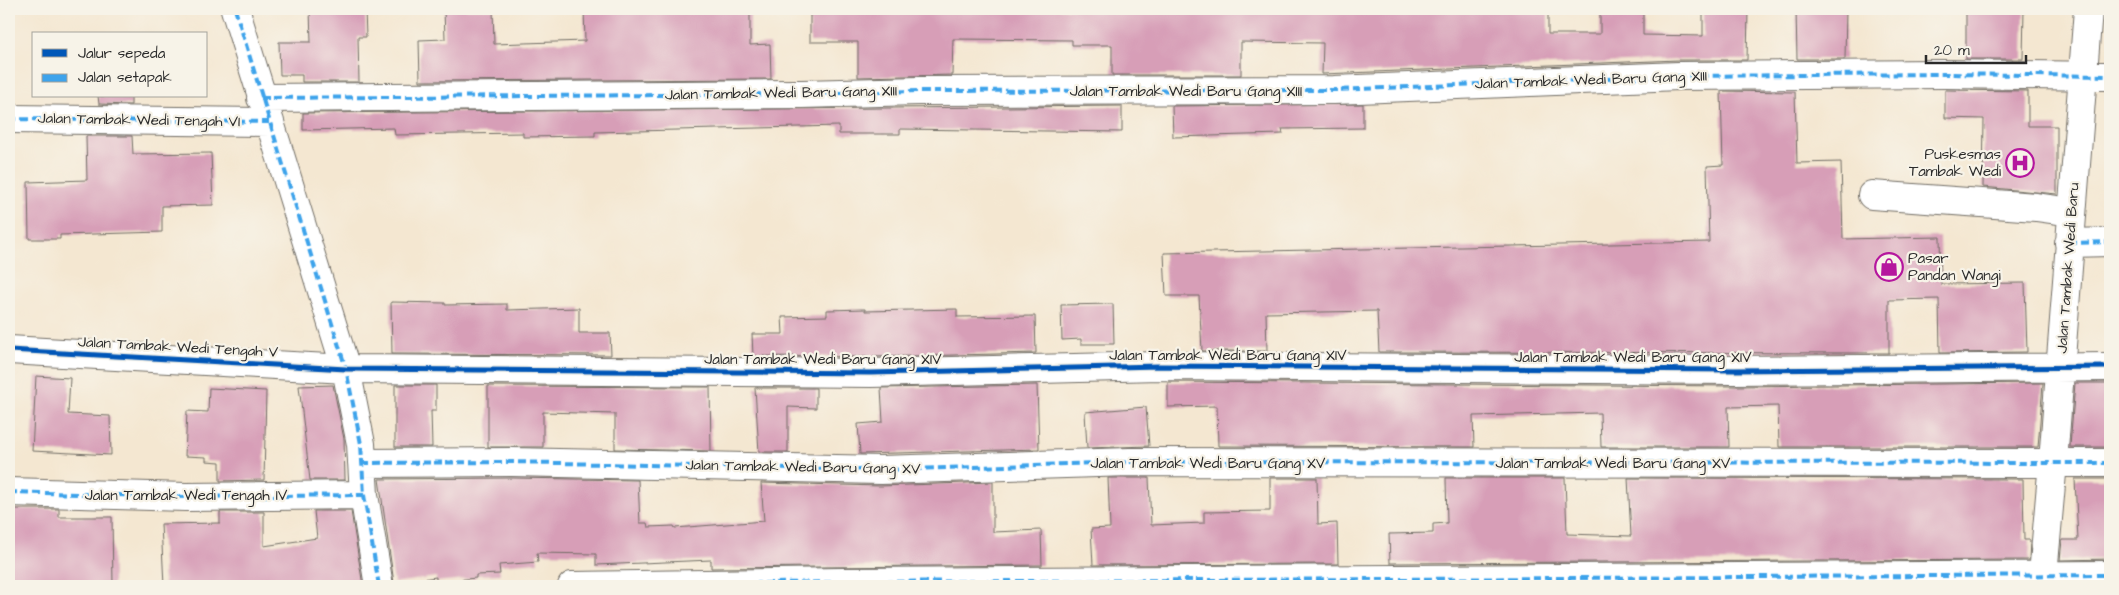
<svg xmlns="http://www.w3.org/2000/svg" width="2119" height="595" font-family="'Architects Daughter',sans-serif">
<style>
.building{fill:#d79eb7}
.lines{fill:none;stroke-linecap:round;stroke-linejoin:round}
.minor-casing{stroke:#716d65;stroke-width:30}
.minor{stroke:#fff;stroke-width:28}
.quiet{stroke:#3ea3eb;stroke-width:4;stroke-dasharray:8 4;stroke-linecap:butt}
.cycleway-casing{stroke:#f7f3e8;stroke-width:8}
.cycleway{stroke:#0057b8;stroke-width:5}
.labels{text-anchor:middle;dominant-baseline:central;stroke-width:4.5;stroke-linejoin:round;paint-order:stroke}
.street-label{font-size:15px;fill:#2b2b2b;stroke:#f7f3e8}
.poi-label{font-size:15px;fill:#2b2b2b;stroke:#f7f3e8;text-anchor:end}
</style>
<rect width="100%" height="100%" fill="#f7f3e8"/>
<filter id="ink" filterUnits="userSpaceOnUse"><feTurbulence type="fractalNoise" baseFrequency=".02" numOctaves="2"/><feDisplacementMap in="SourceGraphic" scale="10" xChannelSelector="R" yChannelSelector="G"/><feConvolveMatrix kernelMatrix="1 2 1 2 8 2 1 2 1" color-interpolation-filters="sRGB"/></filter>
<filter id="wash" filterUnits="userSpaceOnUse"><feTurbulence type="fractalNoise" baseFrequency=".0096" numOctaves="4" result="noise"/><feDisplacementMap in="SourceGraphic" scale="20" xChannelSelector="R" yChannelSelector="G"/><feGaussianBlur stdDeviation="1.12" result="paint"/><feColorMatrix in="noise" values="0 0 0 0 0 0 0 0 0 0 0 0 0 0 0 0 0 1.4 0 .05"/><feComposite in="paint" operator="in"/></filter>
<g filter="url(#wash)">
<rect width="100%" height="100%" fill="#f4e7d1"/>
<g id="blocks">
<path class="building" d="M310 9H365L366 37H358L359 82H302V75H280L279 42H311Z
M444 9H493L494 44 585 41 584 9H750V45L770 44 771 79 420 81 419 40 445 39Z
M810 9H1548V34H1600V9H1643V35L1703 36V9H1748L1747 60H1678L1322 74 1323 43 1241 42V75H1112V45H1072V40L953 39 952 75 858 77V42H810Z
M1796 9H1846L1845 59H1797Z
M1966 9H2024L2023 59H1966Z
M1945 90 2028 91V126H2057V194L1983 187 1984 119 1945 118Z
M1721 91 1795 92 1797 163 1841 162 1843 239 1940 237 1941 284 2025 283 2027 352 1940 353 1939 299 1889 300V353L1379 352 1377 311 1266 313 1267 351H1202L1199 296H1166L1164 253 1709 242 1707 166 1723 165Z
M98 96H131V105L99 104Z
M1363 104V128L1282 129 1283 134 1173 137 1172 106Z
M1122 106V132L900 129V134H839V126L595 132V136L523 137V133L395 135 394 128 303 130V113Z
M86 136H132L133 154 211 153 213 205 162 206V232L60 235V239H29L28 182 87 180Z
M391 302 445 303V305L507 304V310L579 308V333H610L611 355 392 354Z
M1113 304 1114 344H1081V339L1062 340 1061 305Z
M865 309V311L957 309V317L1035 316 1036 353 871 357 753 356 752 334H783L782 317 827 316V310Z
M36 376 70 378 68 414 110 416 111 455 32 451Z
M1168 382 1734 386 2043 383 2038 447H1779L1778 406 1728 407 1729 447H1601L1600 413 1473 416 1474 447 1218 446 1217 406 1168 407Z
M2075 383H2110V447H2070Z
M333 385 344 439 345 480H310L299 386Z
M395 385H436V411H431L432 447H395Z
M1037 385 1039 449 860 454 858 424 883 422 881 388Z
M488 386 710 387 711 451 615 449V414L543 412V447H488Z
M209 388 266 391 264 480 220 481V462L206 461V457L185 456 187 411 208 412Z
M755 388H816V408L788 407V452H759Z
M1146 407 1149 446 1087 448 1085 412Z
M512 478 638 480 640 523H647L648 527 674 526 675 528 764 521 761 483 881 486 993 482V532L1041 530 1042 565 711 568V560L596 565V554L537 553 538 562 499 565 500 574 476 575V578L436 582V577L394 583 379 479Z
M1108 478H1149L1151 525 1204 523V512L1270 511V478H1317L1318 524 1337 523 1338 564 1093 565 1091 529 1110 528Z
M1446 478H1565L1567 534 1631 536 1628 478 2023 479 2024 540H2030L2029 560 1390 563 1389 534 1433 533V524L1447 523Z
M2075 479H2110V559L2060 560 2062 540H2078Z
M9 509H59V517H112L113 586H9Z
M314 511H351L363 586H164L161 524 220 523V512H264V546L317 538Z"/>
</g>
</g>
<g filter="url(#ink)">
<use href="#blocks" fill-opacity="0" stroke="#716d65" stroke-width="1"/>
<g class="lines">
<defs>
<path id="minor" d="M235 9 346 369 361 444 364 495 379 586
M261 98 802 94 919 91 1334 90 1679 76 1944 74 2110 76
M9 119 270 122
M1872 195 2036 207 2072 212
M2069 243 2110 242
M9 350 346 369 871 373 1159 366 1734 370 2110 367
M362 463 512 462 881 470 1130 462 2110 463
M9 492 186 497 364 495
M572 586 842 582 2110 575
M2042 586 2053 462 2088 9"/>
</defs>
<use href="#minor" class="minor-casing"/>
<use href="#minor" class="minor"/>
<path class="quiet" d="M235 9 346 369 361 444 364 495 379 586
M261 98 802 94 919 91 1334 90 1679 76 1944 74 2110 76
M9 119 270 122
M2069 243 2110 242
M362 463 512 462 881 470 1130 462 2110 463
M9 492 186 497 364 495
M572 586 842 582 2110 575"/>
<defs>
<path id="cycleway" d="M9 350 346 369 871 373 1159 366 1734 370 2110 367"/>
</defs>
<use href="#cycleway" class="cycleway-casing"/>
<use href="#cycleway" class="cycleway"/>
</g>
</g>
<defs>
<symbol id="hospital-ring" viewBox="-11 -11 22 22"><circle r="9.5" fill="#f7f3e8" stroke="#b5179e" stroke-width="1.5"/><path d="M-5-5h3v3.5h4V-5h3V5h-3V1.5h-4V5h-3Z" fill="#b5179e"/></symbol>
<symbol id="shop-ring" viewBox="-11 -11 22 22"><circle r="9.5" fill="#f7f3e8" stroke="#b5179e" stroke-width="1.5"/><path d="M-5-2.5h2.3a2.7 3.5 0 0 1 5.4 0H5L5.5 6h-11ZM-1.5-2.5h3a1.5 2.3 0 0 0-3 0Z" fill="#b5179e"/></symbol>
</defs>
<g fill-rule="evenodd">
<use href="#hospital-ring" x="2004" y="147" width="32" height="32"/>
<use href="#shop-ring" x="1873" y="251" width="32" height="32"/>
</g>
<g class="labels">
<g class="street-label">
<text transform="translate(1591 80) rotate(-2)">Jalan Tambak Wedi Baru Gang XIII</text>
<text x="1186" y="91">Jalan Tambak Wedi Baru Gang XIII</text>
<text transform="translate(781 93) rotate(-1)">Jalan Tambak Wedi Baru Gang XIII</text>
<text transform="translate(139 120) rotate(1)">Jalan Tambak Wedi Tengah VI</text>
<text transform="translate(2068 268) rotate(-86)">Jalan Tambak Wedi Baru</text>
<text transform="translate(178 347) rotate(3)">Jalan Tambak Wedi Tengah V</text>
<text x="1228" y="355">Jalan Tambak Wedi Baru Gang XIV</text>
<text x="1633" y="357">Jalan Tambak Wedi Baru Gang XIV</text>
<text x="823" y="359">Jalan Tambak Wedi Baru Gang XIV</text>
<text x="1208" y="463">Jalan Tambak Wedi Baru Gang XV</text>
<text x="1613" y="463">Jalan Tambak Wedi Baru Gang XV</text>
<text transform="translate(803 467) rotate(1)">Jalan Tambak Wedi Baru Gang XV</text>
<text x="186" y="495">Jalan Tambak Wedi Tengah IV</text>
</g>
<g class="poi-label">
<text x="2001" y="154">Puskesmas<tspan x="2001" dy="17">Tambak Wedi</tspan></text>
<text x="1908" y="258" text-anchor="start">Pasar<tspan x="1908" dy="17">Pandan Wangi</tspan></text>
</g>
</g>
<rect width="2119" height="595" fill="none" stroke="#f7f3e8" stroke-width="30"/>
<rect x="32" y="32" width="175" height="65" fill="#f7f3e8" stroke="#a5a39c"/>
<rect x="42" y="49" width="25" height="8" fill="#0057b8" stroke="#a5a39c"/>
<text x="78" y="58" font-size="15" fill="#2b2b2b">Jalur sepeda</text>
<rect x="42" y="74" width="25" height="8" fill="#3ea3eb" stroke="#a5a39c"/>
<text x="78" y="82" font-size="15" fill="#2b2b2b">Jalan setapak</text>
<path d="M1926 55v8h100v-8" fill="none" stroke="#2b2b2b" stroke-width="2.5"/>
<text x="1934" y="55" font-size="15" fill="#2b2b2b" stroke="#f7f3e8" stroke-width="4" paint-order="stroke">20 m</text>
</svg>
